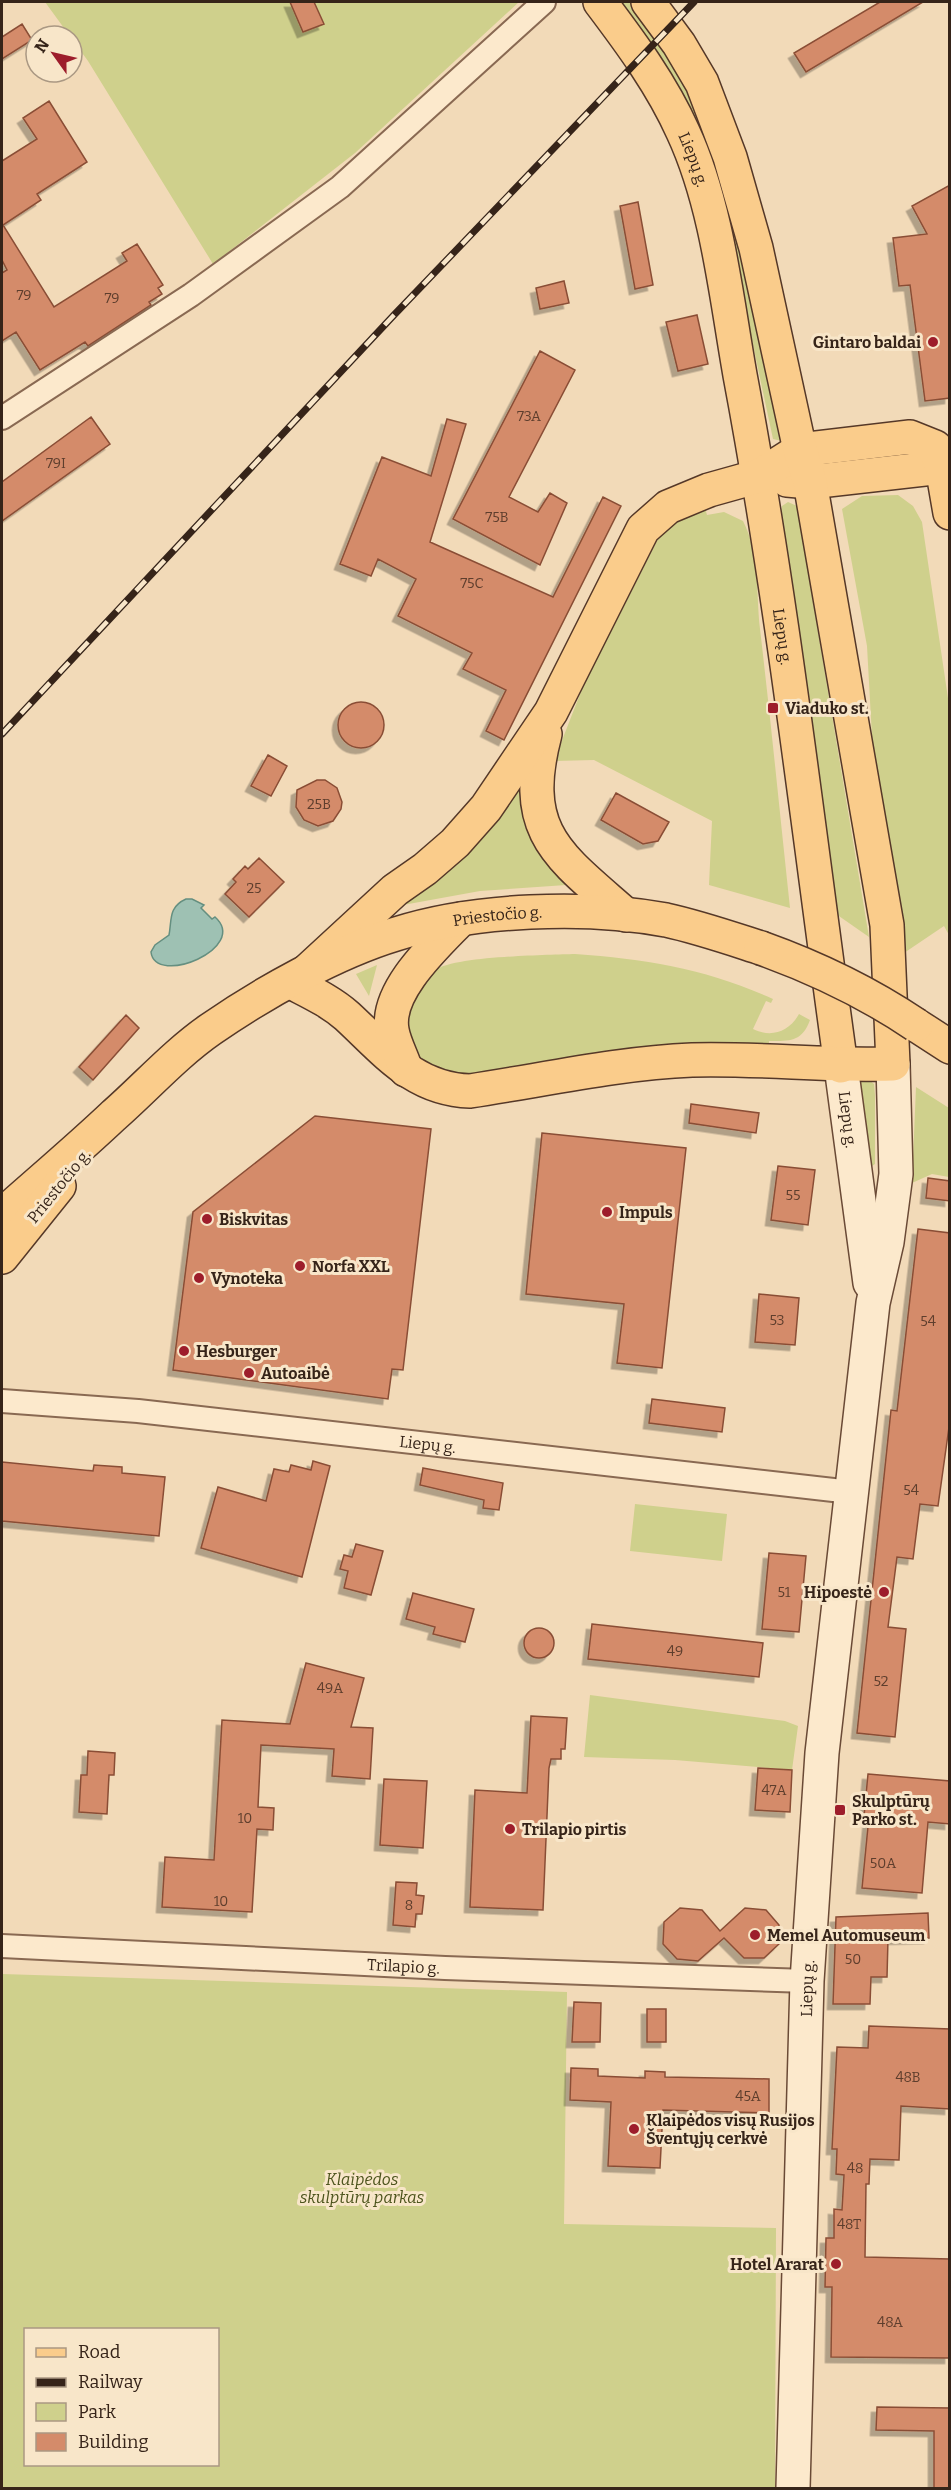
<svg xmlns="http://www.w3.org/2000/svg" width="951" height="2490" font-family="Bitter,serif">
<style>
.green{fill:#cfd08c;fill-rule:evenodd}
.water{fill:#9ec1b3;stroke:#658f80;stroke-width:1.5}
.building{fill:#d48b6a;stroke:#8a4e36;stroke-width:1.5;filter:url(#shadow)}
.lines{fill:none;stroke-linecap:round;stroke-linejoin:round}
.minor-casing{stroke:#896952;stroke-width:26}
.secondary-casing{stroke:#6a4a36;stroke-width:36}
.primary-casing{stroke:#553828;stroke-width:36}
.minor{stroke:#fce9cc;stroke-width:22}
.secondary{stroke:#fce9cc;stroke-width:33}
.primary{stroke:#facc8b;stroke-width:33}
.rail-casing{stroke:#362419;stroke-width:7}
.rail{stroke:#f8e6c9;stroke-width:4.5;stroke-dasharray:14;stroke-linecap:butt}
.primary-bridge-casing{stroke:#553828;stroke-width:36;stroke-linecap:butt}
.primary-bridge{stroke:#facc8b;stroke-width:33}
.poi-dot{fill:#9d1d2b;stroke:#f8e6c9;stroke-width:2}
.labels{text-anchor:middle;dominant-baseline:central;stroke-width:6;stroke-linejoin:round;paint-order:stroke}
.number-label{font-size:14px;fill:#5e3e2d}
.street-label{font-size:16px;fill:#362419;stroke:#f8e6c9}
.poi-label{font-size:16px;font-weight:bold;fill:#362419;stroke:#f8e6c9;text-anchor:start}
.park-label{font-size:16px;font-style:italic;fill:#4d541d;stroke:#f8e6c9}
</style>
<defs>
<filter id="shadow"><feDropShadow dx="-5.5" dy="5.5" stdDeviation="0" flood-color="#0004"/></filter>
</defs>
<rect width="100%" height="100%" fill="#f2dab8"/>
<path class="green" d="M45 2H519L355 153 213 264 88 61Z
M616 2H634L684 80 731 196 782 441 773 439 730 237Z
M898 495 913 506 922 522 949 705V935L944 926 904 953 872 737 867 646 842 509 862 496Z
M788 502 797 506 869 937 836 914 781 515 782 506Z
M705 508 707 515 724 512 743 521C760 554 756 592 760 629 771 722 780 815 790 908L709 885 712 821 594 760 554 761 582 689 661 533 673 523Z
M522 784C530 832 531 848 567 883L566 885 480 891 392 907 515 787Z
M575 954C647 959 707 969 773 999L771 1003 766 1001 753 1029C771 1038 789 1032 799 1014L810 1020C802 1042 790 1041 769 1041V1047L464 1075C415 1071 384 1030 420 988 424 982 429 974 435 970 456 956 547 955 575 954Z
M377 965 369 996 356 974Z
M869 1080 874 1084 875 1095V1164L872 1166 870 1165 860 1082Z
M916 1087 949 1108V1177L932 1174 912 1183Z
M635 1504 727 1514 722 1561 630 1551Z
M590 1695 785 1721 798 1726 792 1770 675 1760 584 1757Z
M2 1974 567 1992 564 2224 776 2228 775 2488H2ZM26 2330H218V2464H26Z"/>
<path class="water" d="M186 899H192L204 905 201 908 212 919 215 917C250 948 155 987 151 952L155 945 169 935C172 920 168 907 186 899Z"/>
<path class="building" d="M290 2H314L324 24 303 32Z
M880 2H923L806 72 794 53Z
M22 24 32 40 2 59V37Z
M49 101 87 162 37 194 41 200 3 225 54 307 127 261 122 253 137 244 163 285 158 288 162 294 149 302 151 305 88 346 85 342 40 370 16 332 2 341V273L7 270 2 260V161L37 139 23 118Z
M950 185V398L925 401 910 285 899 286 893 238 927 234 912 206Z
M638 202 653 285 635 289 620 206Z
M564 281 569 303 540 309 536 288Z
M697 315 708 364 678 371 666 322Z
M540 351 575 370 509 497 538 512 550 493 567 503 540 565 453 519Z
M91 417 110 444 2 521V482Z
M447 419 466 424 430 542 553 597 603 497 621 506 504 740 486 731 506 690 463 669 472 653 398 616 416 579 378 559 371 576 340 564 382 457 431 476Z
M338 725a23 23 0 1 1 46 0a23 23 0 1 1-46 0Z
M268 755 287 766 271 796 251 786Z
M317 780H325L337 788 342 802 341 809 333 821 318 826 304 820 296 807 297 790Z
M616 793 669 822 658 841 643 844 601 820Z
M259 858 284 882 249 917 225 894 236 882 233 879 245 866 248 869Z
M126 1015 139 1028 93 1080 79 1067Z
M691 1104 759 1113 756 1133 689 1123Z
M315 1116 431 1129 403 1370 392 1369 388 1399 173 1370 193 1212Z
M542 1133 686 1148 662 1368 617 1363 624 1304 526 1294Z
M778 1166 815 1170 808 1225 771 1220Z
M928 1178 950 1181V1201L926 1198Z
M918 1229 950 1233V1420L938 1506 920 1504 913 1559 897 1557 888 1627 906 1629 895 1737 857 1733 891 1410 897 1411Z
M759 1294 799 1298 795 1345 755 1342Z
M652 1399 725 1408 722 1432 649 1423Z
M313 1461 330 1466 302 1577 201 1548 218 1487 266 1501 274 1469 289 1472 291 1465 311 1470Z
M2 1462 93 1471 94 1465 122 1467V1473L165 1477 159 1536 2 1521Z
M423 1468 503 1483 499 1510 483 1508 484 1500 420 1485Z
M356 1544 383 1551 371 1595 344 1588 348 1571 340 1569 344 1555 352 1557Z
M769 1553 806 1556 799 1632 762 1629Z
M413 1593 474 1609 465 1642 433 1634 435 1627 406 1619Z
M592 1624 763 1643 759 1677 588 1659Z
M524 1643a15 15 0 1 1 30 0a15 15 0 1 1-30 0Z
M306 1663 364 1678 351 1727 373 1728 370 1779 332 1776 334 1749 261 1745 258 1807 274 1808 273 1830 257 1829 252 1912 162 1907 165 1857 214 1860 222 1720 290 1724Z
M531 1716 567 1718 565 1749H561V1759H551L549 1768 543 1910 470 1907 475 1790 527 1793Z
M88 1751 115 1753 114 1775H109L107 1814 79 1812 81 1775H87Z
M758 1768 792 1770 790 1812 755 1810Z
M868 1774 950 1781V1824L928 1822 922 1893 862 1888 869 1816H864Z
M384 1779 427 1781 423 1848 380 1845Z
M396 1882 417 1883 416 1895 424 1896 422 1914H416L415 1927 393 1925Z
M680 1908 702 1910 720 1931 745 1908 766 1910 779 1925V1944L764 1958H744L724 1938 698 1961 677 1959 663 1944 664 1922Z
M928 1913 929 1938 888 1939 887 1977H871L870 2004H833L836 1917Z
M574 2002 601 2003 600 2042H572Z
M647 2009H666V2042H647Z
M869 2026 950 2029V2109L901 2106 899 2160 870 2159 869 2184H866L865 2257 950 2259V2358L831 2357 832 2287H825L826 2238H834V2209L842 2210 844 2175 836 2174 837 2149H832L837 2047 868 2048Z
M571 2068 598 2069V2076L645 2078V2071L665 2072V2077L769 2079V2113L663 2110 660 2168 608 2166 611 2102 570 2100Z
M877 2407 950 2408V2488H934V2431L876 2430Z"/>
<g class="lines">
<defs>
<g id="minor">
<path d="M2 418 191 295 340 187 544 2"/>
<path id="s1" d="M2 1401 138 1411 851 1492"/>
<path id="s2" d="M2 1946 445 1968 807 1981"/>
</g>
<g id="secondary">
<path id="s3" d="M841 1066 870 1283"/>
<path id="s4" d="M793 2488 807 1981 822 1753 873 1303 887 1242 896 1174 893 1064"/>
</g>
<g id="primary">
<path id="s5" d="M600 2C631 43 662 85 683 132 717 205 726 296 740 375 783 603 809 836 841 1066"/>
<path d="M787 480 810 482 942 467"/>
<path d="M545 734C519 833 558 855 626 915"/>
<path d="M305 973 395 890 425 869 455 843 486 808 551 712 643 529 668 507 709 490 759 476 800 450 910 437 935 447 942 467 950 513"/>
<path d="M291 982C310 992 330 1001 347 1016 386 1052 414 1089 470 1091 543 1080 618 1063 692 1060 759 1058 826 1066 893 1064L887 925 810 482 800 450 756 248 730 157 702 83 679 44 648 2"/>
<path d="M916 1025 950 1047"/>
<path d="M406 1070C402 1057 394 1043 392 1030 385 991 436 945 461 919"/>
<path id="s6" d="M2 1215C39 1182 77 1150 113 1116 146 1087 175 1054 211 1029 263 993 336 952 396 934 474 909 586 905 666 920 698 927 730 938 761 948"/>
<path d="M2 1257 59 1186"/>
</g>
</defs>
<use href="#minor" class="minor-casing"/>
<use href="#secondary" class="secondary-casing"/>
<use href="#primary" class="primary-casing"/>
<use href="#minor" class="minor"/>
<use href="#secondary" class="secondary"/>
<use href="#primary" class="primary"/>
<defs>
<path id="rail" d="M2 734 394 315 694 2"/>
</defs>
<use href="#rail" class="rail-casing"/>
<use href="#rail" class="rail"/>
<defs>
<path id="primary-bridge" d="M761 948C817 968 867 992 916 1025"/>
</defs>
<use href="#primary-bridge" class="primary-bridge-casing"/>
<use href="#primary-bridge" class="primary-bridge"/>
</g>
<g class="poi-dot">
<circle cx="933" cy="342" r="6"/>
<rect x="767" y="702" width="12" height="12" rx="3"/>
<circle cx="607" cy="1212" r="6"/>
<circle cx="207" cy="1219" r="6"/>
<circle cx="300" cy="1266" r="6"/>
<circle cx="199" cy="1278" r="6"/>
<circle cx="184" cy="1351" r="6"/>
<circle cx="249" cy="1373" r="6"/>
<circle cx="884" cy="1592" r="6"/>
<rect x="834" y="1804" width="12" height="12" rx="3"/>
<circle cx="510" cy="1829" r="6"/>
<circle cx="755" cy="1935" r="6"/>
<circle cx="634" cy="2129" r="6"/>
<circle cx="836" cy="2264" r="6"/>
</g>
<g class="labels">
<g class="number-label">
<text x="24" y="295">79</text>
<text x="112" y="298">79</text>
<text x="529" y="416">73A</text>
<text x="56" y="463">79I</text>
<text x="497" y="517">75B</text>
<text x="472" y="583">75C</text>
<text x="319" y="804">25B</text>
<text x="254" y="888">25</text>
<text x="793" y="1195">55</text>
<text x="777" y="1320">53</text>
<text x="928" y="1321">54</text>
<text x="911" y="1490">54</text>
<text x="784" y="1592">51</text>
<text x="675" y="1651">49</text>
<text x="881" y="1681">52</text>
<text x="330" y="1688">49A</text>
<text x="774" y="1790">47A</text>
<text x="245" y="1818">10</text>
<text x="883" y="1863">50A</text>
<text x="221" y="1901">10</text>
<text x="409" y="1905">8</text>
<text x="853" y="1959">50</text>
<text x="908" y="2077">48B</text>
<text x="748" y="2096">45A</text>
<text x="855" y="2168">48</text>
<text x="849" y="2224">48T</text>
<text x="890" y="2322">48A</text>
</g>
<g class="street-label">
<text stroke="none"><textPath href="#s5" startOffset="184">Liepų g.</textPath></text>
<text stroke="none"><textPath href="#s5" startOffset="670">Liepų g.</textPath></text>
<text stroke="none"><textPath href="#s6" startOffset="592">Priestočio g.</textPath></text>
<text stroke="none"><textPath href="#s3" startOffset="54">Liepų g.</textPath></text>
<text transform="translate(59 1186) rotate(-51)">Priestočio g.</text>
<text stroke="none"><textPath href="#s1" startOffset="428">Liepų g.</textPath></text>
<text stroke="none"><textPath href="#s2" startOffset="402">Trilapio g.</textPath></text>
<text stroke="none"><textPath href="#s4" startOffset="500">Liepų g.</textPath></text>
</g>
<g class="poi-label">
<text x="921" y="342" text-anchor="end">Gintaro baldai</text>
<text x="785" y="708">Viaduko st.</text>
<text x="619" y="1212">Impuls</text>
<text x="219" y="1219">Biskvitas</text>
<text x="312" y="1266">Norfa XXL</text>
<text x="211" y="1278">Vynoteka</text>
<text x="196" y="1351">Hesburger</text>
<text x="261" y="1373">Autoaibė</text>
<text x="872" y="1592" text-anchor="end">Hipoestė</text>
<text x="852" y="1801">Skulptūrų<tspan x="852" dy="18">Parko st.</tspan></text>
<text x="522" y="1829">Trilapio pirtis</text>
<text x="767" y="1935">Memel Automuseum</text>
<text x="646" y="2120">Klaipėdos visų Rusijos<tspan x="646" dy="18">Šventųjų cerkvė</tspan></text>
<text x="824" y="2264" text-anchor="end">Hotel Ararat</text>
</g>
<g class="park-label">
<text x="362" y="2179">Klaipėdos<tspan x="362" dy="18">skulptūrų parkas</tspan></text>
</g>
</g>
<rect width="951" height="2490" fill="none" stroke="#362419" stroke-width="6"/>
<rect x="24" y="2328" width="195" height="138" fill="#f8e6c9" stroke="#aa9883" stroke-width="1.5"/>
<rect x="36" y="2348" width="30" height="9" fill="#facc8b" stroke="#aa9883" stroke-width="1.5"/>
<text x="78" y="2358" font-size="18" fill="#362419">Road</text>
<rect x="36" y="2378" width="30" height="9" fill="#362419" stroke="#aa9883" stroke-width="1.5"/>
<text x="78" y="2388" font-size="18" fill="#362419">Railway</text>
<rect x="36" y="2403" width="30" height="18" fill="#cfd08c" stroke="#aa9883" stroke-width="1.5"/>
<text x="78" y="2418" font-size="18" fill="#362419">Park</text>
<rect x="36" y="2433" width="30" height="18" fill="#d48b6a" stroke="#aa9883" stroke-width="1.5"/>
<text x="78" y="2448" font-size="18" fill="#362419">Building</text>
<g transform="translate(54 54) rotate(304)"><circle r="28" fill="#f8e6c9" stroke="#aa9883" stroke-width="1.5"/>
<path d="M0-4.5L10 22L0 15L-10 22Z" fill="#9d1d2b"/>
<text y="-9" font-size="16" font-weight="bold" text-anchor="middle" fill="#362419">N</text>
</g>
</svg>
